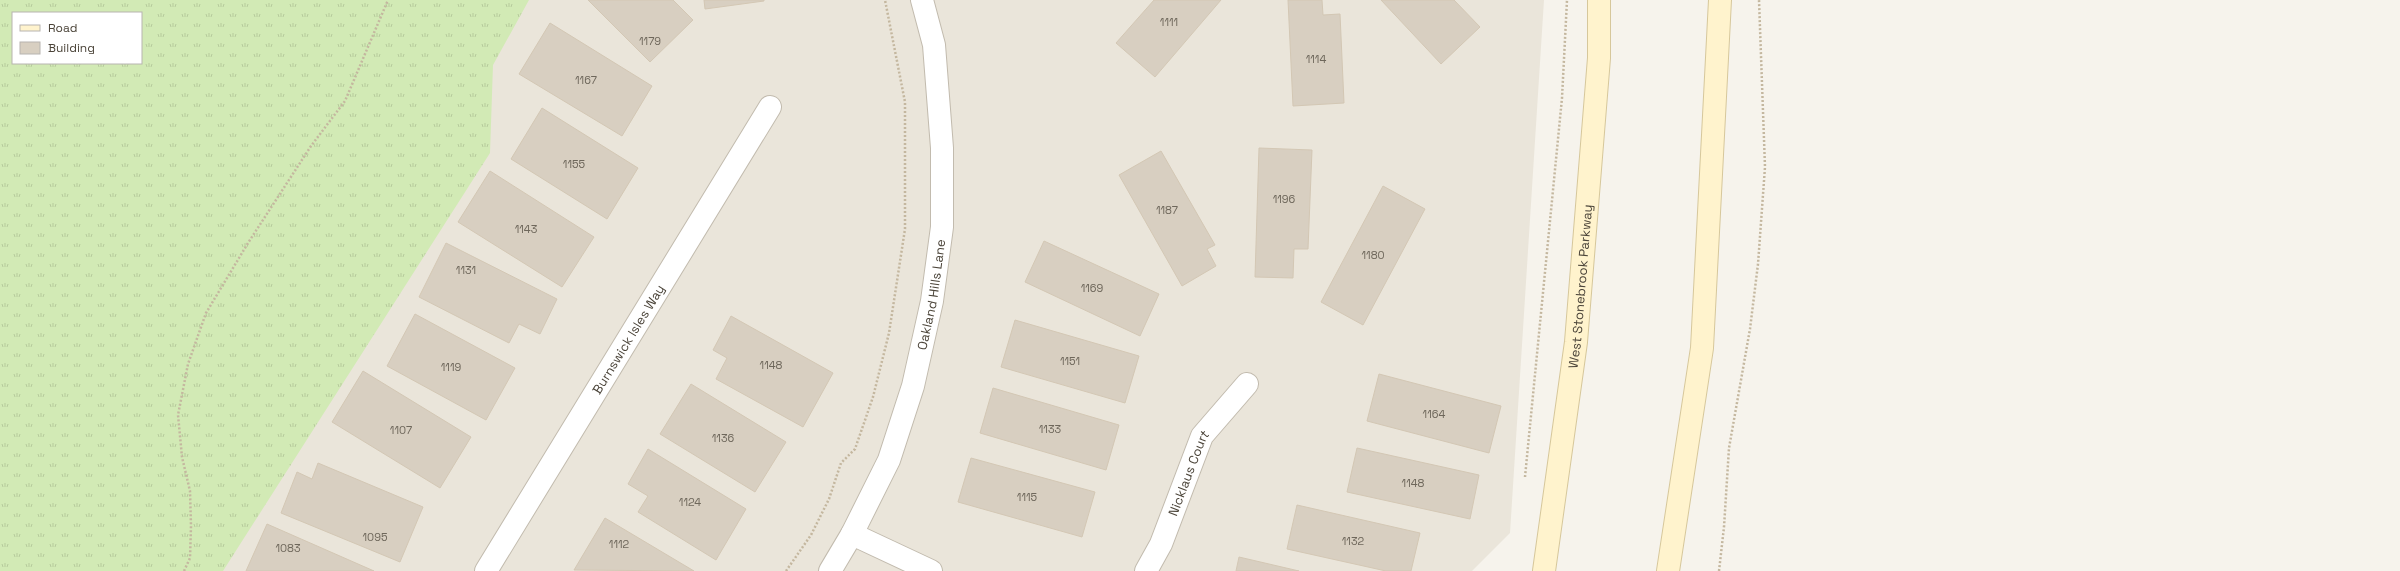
<svg xmlns="http://www.w3.org/2000/svg" width="2400" height="571" font-family="'Space Grotesk',sans-serif">
<style>
.residential{fill:#eae5da;fill-rule:evenodd}
.grass{fill:url(#grass-tufts);fill-rule:evenodd}
.building{fill:#d8cfc1;stroke:#d3c7b4}
.lines{fill:none;stroke-linecap:round;stroke-linejoin:round}
.street-casing{stroke:#c2bbae;stroke-width:24}
.secondary-casing{stroke:#d6c79b;stroke-width:24}
.path{stroke:#c4b79f;stroke-width:2.5;stroke-dasharray:2 2;stroke-linecap:butt}
.street{stroke:#fff;stroke-width:22}
.secondary{stroke:#fff3cd;stroke-width:22}
.labels{text-anchor:middle;dominant-baseline:central;stroke-width:3;stroke-linejoin:round;paint-order:stroke}
.number-label{font-size:11px;fill:#6e675b}
.street-label{font-size:13px;fill:#4b4439;stroke:#fff}
</style>
<defs>
<pattern id="grass-tufts" width="24" height="20" patternUnits="userSpaceOnUse"><rect width="24" height="20" fill="#d2eab5"/><path d="M3 7l-1-3M5 7V3M7 7l1-3M15 17l-1-3M17 17v-4M19 17l1-3" fill="none" stroke="#b6ca9c"/></pattern>
</defs>
<rect width="100%" height="100%" fill="#f6f3ec"/>
<path class="residential" d="M0 0H1544L1510 533 1472 571H0ZM13 13H141V63H13Z"/>
<path class="grass" d="M0 0H529L493 65 490 153 223 571H0ZM13 13H141V63H13Z"/>
<path class="building" d="M588 0H673L693 20 650 62Z
M704 0H764V1L705 9Z
M1154 0H1221L1155 77 1116 43Z
M1288 0H1322L1323 15 1340 14 1344 103 1293 106Z
M1381 0H1454L1480 27 1441 64Z
M550 23 652 86 622 136 519 74Z
M542 108 638 168 607 219 511 159Z
M1259 148 1312 150 1308 249H1294L1293 278 1255 277Z
M1161 151 1215 245 1207 249 1216 266 1182 286 1119 175Z
M490 171 594 237 562 287 458 222Z
M1383 186 1425 209 1363 325 1321 302Z
M1044 241 1159 294 1140 336 1025 282Z
M446 243 557 299 540 334 519 324 509 343 419 297Z
M415 314 515 368 486 420 387 366Z
M731 316 833 373 803 427 716 379 727 358 713 350Z
M1015 320 1139 356 1125 403 1001 367Z
M363 371 471 437 440 488 332 422Z
M1379 374 1501 406 1489 453 1367 421Z
M691 384 786 442 755 492 660 434Z
M993 388 1119 425 1106 470 980 433Z
M1357 448 1479 475 1470 519 1347 492Z
M648 449 746 509 716 560 638 512 648 496 628 484Z
M971 458 1095 492 1082 537 958 502Z
M318 463 423 507 400 562 281 513 297 472 312 479Z
M1297 505 1420 533 1411 571H1386L1287 549Z
M605 518 694 571 574 570Z
M267 524 374 571H246Z
M1239 557 1299 571H1236Z"/>
<g class="lines">
<defs>
<g id="street">
<path d="M852 534 931 571"/>
<path id="s1" d="M486 571 770 107"/>
<path id="s2" d="M830 571 852 534 889 460 913 386 932 301 942 227V148L934 45 922 0"/>
<path id="s3" d="M1146 571 1161 544 1202 436 1247 384"/>
</g>
<g id="secondary">
<path id="s4" d="M1544 571 1576 342 1599 58V0"/>
<path d="M1668 571 1702 348 1720 0"/>
</g>
</defs>
<use href="#street" class="street-casing"/>
<use href="#secondary" class="secondary-casing"/>
<path class="path" d="M1525 477 1562 98 1567 0
M184 571 190 558 191 526 190 491 182 457 178 415 188 364 206 313 248 243 311 146 345 101 388 0
M786 571 811 535 829 499 841 463 855 449 873 397 889 333 905 229V102L885 0
M1719 571 1724 527 1729 448 1750 329 1758 264 1765 167 1759 0"/>
<use href="#street" class="street"/>
<use href="#secondary" class="secondary"/>
</g>
<g class="labels">
<g class="number-label">
<text x="1169" y="22">1111</text>
<text x="650" y="41">1179</text>
<text x="1316" y="59">1114</text>
<text x="586" y="80">1167</text>
<text x="574" y="164">1155</text>
<text x="1284" y="199">1196</text>
<text x="1167" y="210">1187</text>
<text x="526" y="229">1143</text>
<text x="1373" y="255">1180</text>
<text x="466" y="270">1131</text>
<text x="1092" y="288">1169</text>
<text x="1070" y="361">1151</text>
<text x="771" y="365">1148</text>
<text x="451" y="367">1119</text>
<text x="1434" y="414">1164</text>
<text x="1050" y="429">1133</text>
<text x="401" y="430">1107</text>
<text x="723" y="438">1136</text>
<text x="1413" y="483">1148</text>
<text x="1027" y="497">1115</text>
<text x="690" y="502">1124</text>
<text x="375" y="537">1095</text>
<text x="1353" y="541">1132</text>
<text x="619" y="544">1112</text>
<text x="288" y="548">1083</text>
</g>
<g class="street-label">
<text stroke="none"><textPath href="#s4" startOffset="287">West Stonebrook Parkway</textPath></text>
<text stroke="none"><textPath href="#s2" startOffset="297">Oakland Hills Lane</textPath></text>
<text stroke="none"><textPath href="#s1" startOffset="272">Burnswick Isles Way</textPath></text>
<text stroke="none"><textPath href="#s3" startOffset="107">Nicklaus Court</textPath></text>
</g>
</g>
<rect x="12" y="12" width="130" height="52" fill="#ffffff" stroke="#b7b4b0"/>
<rect x="20" y="25" width="20" height="6" fill="#fff3cd" stroke="#b7b4b0"/>
<text x="48" y="32" font-size="12" fill="#4b4439">Road</text>
<rect x="20" y="42" width="20" height="12" fill="#d8cfc1" stroke="#b7b4b0"/>
<text x="48" y="52" font-size="12" fill="#4b4439">Building</text>
</svg>
